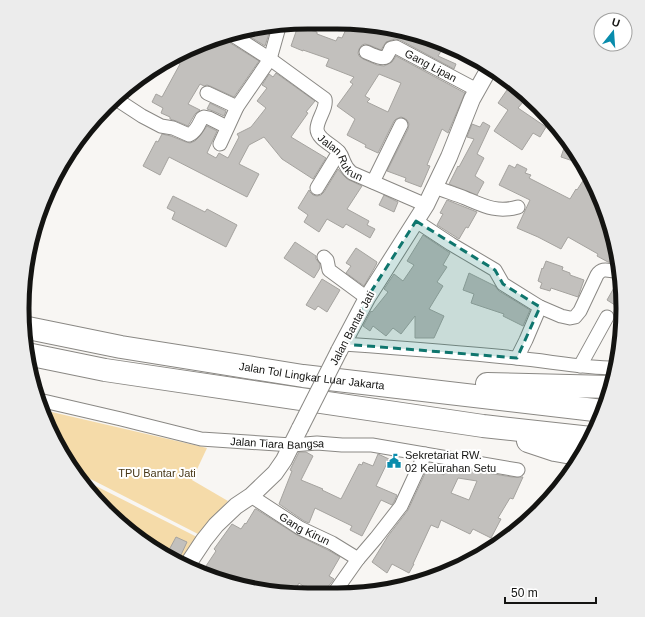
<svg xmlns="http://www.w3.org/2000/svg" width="645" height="617" font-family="Helvetica,sans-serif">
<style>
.green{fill:#f5dba9}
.building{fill:#c2c0bd;stroke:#a5a39f;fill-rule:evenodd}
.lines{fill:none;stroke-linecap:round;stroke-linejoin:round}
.minor-casing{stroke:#8a8884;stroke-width:15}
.tertiary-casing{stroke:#8a8884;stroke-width:18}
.motorway-casing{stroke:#8a8884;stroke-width:24}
.minor{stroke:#fff;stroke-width:13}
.tertiary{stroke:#fff;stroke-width:16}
.motorway{stroke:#fff;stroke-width:22}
.tertiary-bridge-casing{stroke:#8a8884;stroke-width:18;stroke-linecap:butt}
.tertiary-bridge{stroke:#fff;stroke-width:16}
.marked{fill:#0f766e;fill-opacity:0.2;stroke:#0f766e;stroke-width:3;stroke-dasharray:8 5;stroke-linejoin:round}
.labels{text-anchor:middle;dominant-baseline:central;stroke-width:4;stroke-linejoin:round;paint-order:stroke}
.street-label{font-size:11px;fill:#141412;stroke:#fff}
.poi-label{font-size:11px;fill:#141412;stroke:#fff;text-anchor:start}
.park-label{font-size:11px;fill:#483818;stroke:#fff}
.rim{fill:none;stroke:#141412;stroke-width:5}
</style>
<rect width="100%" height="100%" fill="#f8f6f3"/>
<path class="green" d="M43 410 207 448 192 480 228 501 198 534 73 470 60 452Z
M82 479 197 537 182 566 134 536 93 497 81 481Z"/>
<path class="building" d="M374 24 428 37 445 45 438 56 456 64 454 69 400 40 395 39 386 42 381 50 369 45 365 44 362 45 359 49 358 53 359 56 363 59 377 65 384 66 392 62 396 56 465 93 448 133 442 129 427 165 430 166 421 187 405 181 406 178 387 171 408 129 409 124 407 120 404 118 401 117 396 119 394 121 378 153 365 147 366 145 347 135 355 119 337 106 353 84 350 82 354 77 326 66 329 59 303 50V51L291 46 298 26H312L310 30 317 32V34L336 41 338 37 342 38 348 25ZM379 74 401 83 388 112 367 102 370 99 365 96Z
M258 27H271L265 46 241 31 252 28Z
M224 36 227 41 259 61 234 97 210 86 207 85 204 86 200 84 188 104 200 110 195 114 188 126 176 121 170 119V117L161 113 163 108 152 102 156 94 162 97 180 64 172 59 199 44Z
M276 73 315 101 306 112 308 113 291 137 326 158 313 179 282 159 264 137 249 145 239 164 259 174 247 197 169 157 160 175 143 166 156 141 158 142 162 134 171 136 186 142 190 143 195 141 199 137 207 126 217 131 207 153 216 158 219 153 228 158 239 137 237 134 251 127 266 108 257 101 267 88 262 85 269 74 273 77Z
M517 87 528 96 518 108 546 127 540 137 533 133 522 150 494 131 508 110 498 103 507 90 512 93Z
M210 103 226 111 224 116 213 111 207 109Z
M483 122 490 126 477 154 484 158 475 176 484 182 477 195 449 184 458 166 459 167 474 139 467 137 472 124 480 127Z
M567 139 582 164 561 157Z
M517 164 527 169 525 173 531 175 529 178 570 199 576 189 577 190 588 173 593 182 613 234 618 263 608 262 597 256 598 254 568 237 561 249 538 237 517 228 530 200 499 185 509 165 515 168Z
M338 169 343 175 347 179 362 186 347 209 369 221 367 225 375 229 370 238 346 224 343 228 327 219 319 232 304 222 308 215 298 208 309 190 310 192 313 195 317 196 321 195 324 192Z
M384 195 398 202 394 212 379 205Z
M173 196 205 212 207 209 237 225 226 247 172 219 175 212 167 208Z
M447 200 477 212 468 228 466 227 459 239 437 225 443 214 440 213Z
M423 235 450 253 443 265 447 267 437 282 443 286 429 309 444 316 434 338H415V316L401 334 393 328 386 336 373 326 370 331 363 326 371 311 372 312 388 292 384 289 394 274 403 281 414 265 407 261Z
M295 242 316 256V259L320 264V268L314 278 284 258Z
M356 248 377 262 376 265 364 286 346 273 351 266 346 263Z
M546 261 563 267 562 270 570 273V275L584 280 578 297 551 288 550 291 540 288 542 283 538 281 542 268 543 269Z
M469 273 495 286 499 291 530 310 523 326 503 316 504 314 471 303 474 294 463 290Z
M322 279 340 290 327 312 318 306 315 310 306 305Z
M619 279H621L622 290V301L618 307 607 300Z
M299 452H306L313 456 301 480 323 489 322 490 341 499 359 464 362 465 363 462 373 466 378 454 389 459 376 486 397 495 394 502 392 505 381 500 362 536 350 530 352 526 315 508 309 523 304 521 279 504 292 471 290 470Z
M445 466 512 477H523L513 499 510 498 498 518 501 519 491 538 473 529 470 534 441 520 438 528 431 525 413 564H414L409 573 392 564 387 573 372 562 388 536 408 510 428 467 444 475ZM458 478 477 481 469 500 451 493Z
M255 509H256L297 535 328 550 340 557 329 576 334 579 327 588 326 592 310 591 299 583 295 590 235 585 206 575 202 572 216 551 214 549 232 524 241 529 245 523 246 524Z
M176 537 187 542 180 557 169 550Z"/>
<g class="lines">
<defs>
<g id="minor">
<path id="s1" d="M231 34 270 59 325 99C327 109 317 119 317 129 317 139 333 145 339 152 345 159 342 165 352 173L426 205"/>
<path id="s2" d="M366 52C371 54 382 60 386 57 388 55 390 50 391 48L396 47 477 90"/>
<path d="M207 93 237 107"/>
<path d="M116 99 142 116 161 126 173 128 189 135C196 132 199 124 202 118L204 117 209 118 227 127"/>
<path d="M220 144 237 107 270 59 279 27"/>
<path d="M373 182 401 125"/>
<path d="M435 187C445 191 455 194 465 198 484 206 497 213 518 207"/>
<path d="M317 188 339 152"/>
<path d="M416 221 451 244 495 270 503 284 540 307 561 316 570 318 575 317 580 311 597 275C603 266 610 272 619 271"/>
<path d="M324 257 327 260 329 270 367 298"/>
<path d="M343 344C401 348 458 352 516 358 549 361 582 368 615 368"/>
<path d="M517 358 526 340 540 307"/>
<path d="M580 366 607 317"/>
<path id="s3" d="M39 400 121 419 201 439 292 445 317 443 342 445H372L518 470"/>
<path id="s4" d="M251 496 300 528 332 543 358 559"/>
<path d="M334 593 358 559 376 538 401 506 425 454"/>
</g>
<path id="tertiary" d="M339 351 367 298 426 205 449 157 472 99 490 67
M186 567 204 540 216 525 236 506 251 496 275 473 284 460 300 428"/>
<g id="motorway">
<path id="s5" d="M23 327 121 347 303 376 603 411"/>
<path d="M27 354 105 370 483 426 591 438"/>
<path d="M487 384 611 387"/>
<path d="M528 441 555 450 583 455"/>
</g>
</defs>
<use href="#minor" class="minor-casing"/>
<use href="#tertiary" class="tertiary-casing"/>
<use href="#motorway" class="motorway-casing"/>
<use href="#minor" class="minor"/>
<use href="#tertiary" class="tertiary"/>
<use href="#motorway" class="motorway"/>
<defs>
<path id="tertiary-bridge" d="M300 428 339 351"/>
</defs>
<use href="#tertiary-bridge" class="tertiary-bridge-casing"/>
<use href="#tertiary-bridge" class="tertiary-bridge"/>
</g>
<path class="marked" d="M416 221 495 270 503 284 540 307 517 358 343 344 367 298Z"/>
<defs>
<symbol id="civic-bare" viewBox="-9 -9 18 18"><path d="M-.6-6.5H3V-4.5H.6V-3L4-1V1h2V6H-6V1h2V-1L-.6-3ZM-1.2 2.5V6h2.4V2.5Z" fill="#098cac" stroke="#fff" stroke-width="2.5" paint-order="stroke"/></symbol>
</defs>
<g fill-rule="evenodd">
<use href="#civic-bare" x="384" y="451" width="20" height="20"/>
</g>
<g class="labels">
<g class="street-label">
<text stroke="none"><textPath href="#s2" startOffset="76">Gang Lipan</textPath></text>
<text stroke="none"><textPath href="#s1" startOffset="184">Jalan Rukun</textPath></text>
<text transform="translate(352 328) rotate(-62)">Jalan Bantar Jati</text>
<text stroke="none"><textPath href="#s5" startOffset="293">Jalan Tol Lingkar Luar Jakarta</textPath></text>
<text stroke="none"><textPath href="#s3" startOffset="243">Jalan Tiara Bangsa</textPath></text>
<text stroke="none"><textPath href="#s4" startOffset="63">Gang Kirun</textPath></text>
</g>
<g class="poi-label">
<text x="405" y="455">Sekretariat RW.<tspan x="405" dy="13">02 Kelurahan Setu</tspan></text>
</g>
<g class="park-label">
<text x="157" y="473">TPU Bantar Jati</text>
</g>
</g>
<path d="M0 0H645V617H0ZM308 29H337A279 279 0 0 1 616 308V309A279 279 0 0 1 337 588H308A279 279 0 0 1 29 309V308A279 279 0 0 1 308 29Z" fill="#ececec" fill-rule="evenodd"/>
<path class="rim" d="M308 29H337A279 279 0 0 1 616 308V309A279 279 0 0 1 337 588H308A279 279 0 0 1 29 309V308A279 279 0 0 1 308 29Z"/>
<g transform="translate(613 32) rotate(17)"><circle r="19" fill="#ffffff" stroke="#a1a1a0"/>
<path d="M0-3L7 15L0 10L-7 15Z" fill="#098cac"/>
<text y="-6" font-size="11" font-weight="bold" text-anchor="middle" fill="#141412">U</text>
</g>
<path d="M505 597v6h91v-6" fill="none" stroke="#141412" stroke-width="2"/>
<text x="511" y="597" font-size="12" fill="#141412" stroke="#ffffff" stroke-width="3" paint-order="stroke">50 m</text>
</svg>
